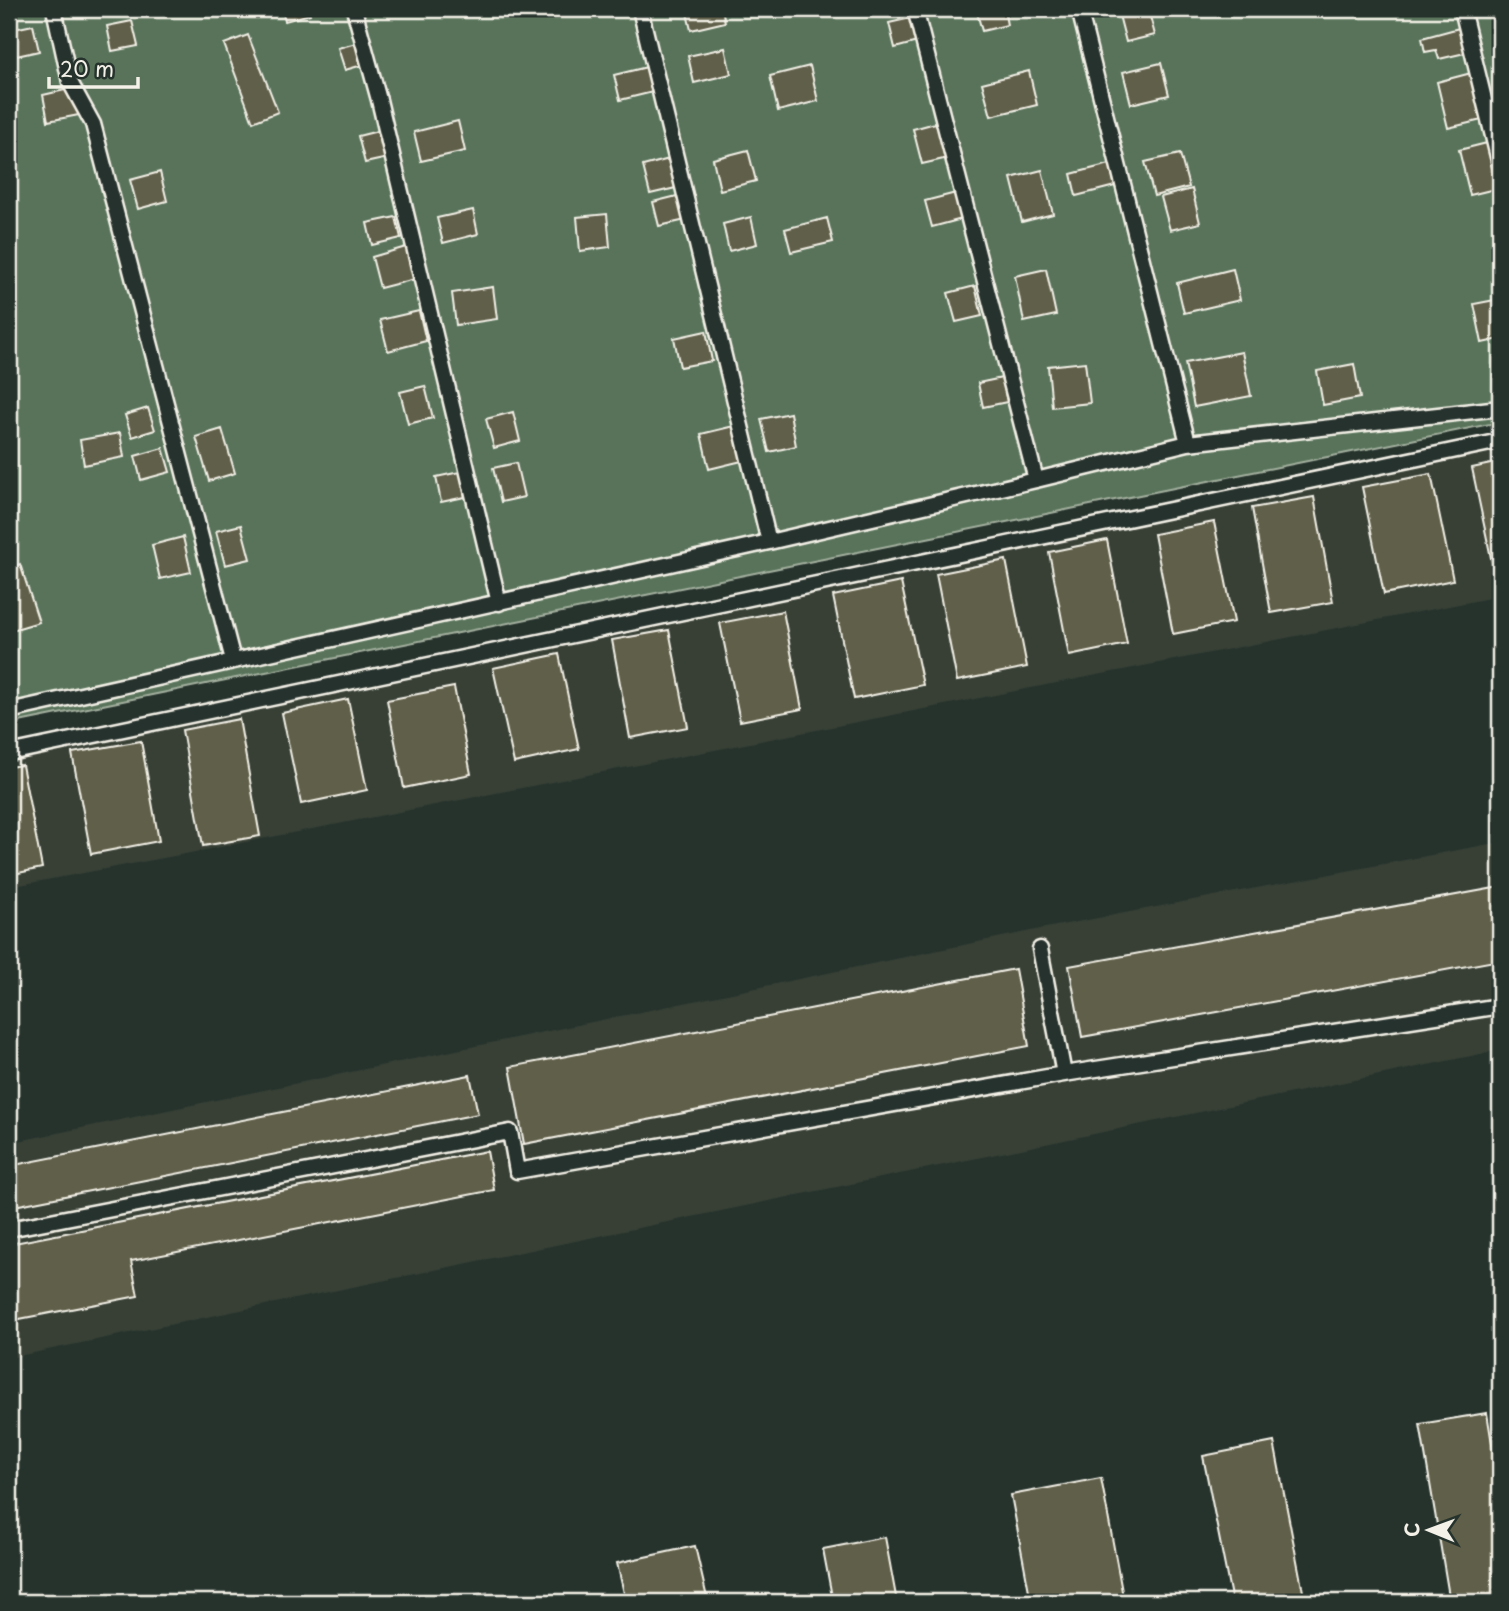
<svg xmlns="http://www.w3.org/2000/svg" width="1509" height="1611" font-family="'Playpen Sans',sans-serif">
<style>
.built{fill:#374036}
.green{fill:#58735a;stroke:#a6b2a1;stroke-width:2}
.building{fill:#605f4a;stroke:#f4f1e8;stroke-width:2}
.lines{fill:none;stroke-linecap:round;stroke-linejoin:round}
.service-casing{stroke:#f4f1e8;stroke-width:19}
.service{stroke:#26332d;stroke-width:14}
</style>
<rect width="100%" height="100%" fill="#26332d"/>
<filter id="ink" filterUnits="userSpaceOnUse"><feTurbulence type="fractalNoise" baseFrequency=".0143" numOctaves="2"/><feDisplacementMap in="SourceGraphic" scale="14" xChannelSelector="R" yChannelSelector="G"/><feConvolveMatrix kernelMatrix="1 2 1 2 8 2 1 2 1" color-interpolation-filters="sRGB"/></filter>
<g filter="url(#ink)">
<path class="built" d="M1500 449V596L185 854 9 887V762Z
M1500 842V1050L9 1358V1143L1040 929Z"/>
<path class="green" d="M9 9H1500V422L9 724Z"/>
<path class="building" d="M282 9H309L310 14 285 21Z
M590 9H621L592 16Z
M686 9H722L725 22 691 30Z
M976 9H1004L1007 25 982 31Z
M1145 9H1148L1155 35 1126 42 1119 15Z
M915 17 921 41 895 48 889 23Z
M132 21 138 46 112 51 107 26Z
M33 25 39 51 12 57 9 43V30Z
M1459 28 1465 53 1439 59 1436 50 1425 52 1422 38Z
M248 35 278 112 253 122 224 44Z
M367 40 373 62 345 70 338 48Z
M725 48 731 74 694 83 688 56Z
M1161 63 1169 95 1131 104 1123 72Z
M651 66 657 91 620 100 614 75Z
M810 66 818 101 778 111 770 76Z
M1029 71 1037 105 991 116 982 83Z
M1475 72 1486 119 1448 128 1437 82Z
M78 87 84 114 48 121 43 95Z
M458 121 465 151 421 161 414 132Z
M939 122 948 158 922 164 913 129Z
M382 130 388 158 365 163 358 136Z
M9 139 13 165 9 166Z
M1487 143 1499 188 1470 195 1459 150Z
M748 150 756 181 720 190 713 159Z
M1180 154 1189 187 1154 196 1145 162Z
M673 158 680 187 650 194 643 166Z
M1110 164 1115 186 1076 196 1071 174Z
M1042 170 1053 214 1022 222 1011 178Z
M160 172 167 201 138 209 130 180Z
M1192 189 1200 223 1170 230 1161 197Z
M689 193 695 218 659 226 653 202Z
M956 193 962 219 932 227 925 201Z
M473 210 478 234 443 243 437 218Z
M607 214 610 247 580 251 577 217Z
M396 217 401 238 372 245 367 223Z
M751 217 757 244 729 251 723 224Z
M827 218 833 242 791 252 785 229Z
M406 247 415 279 380 288 372 257Z
M1046 269 1056 315 1024 322 1015 276Z
M1233 269 1240 300 1184 313 1177 283Z
M975 286 982 316 956 322 948 293Z
M493 287 497 319 456 325 452 293Z
M1500 299V339L1482 343 1474 304Z
M419 311 426 341 388 351 380 320Z
M706 331 712 361 680 367 674 338Z
M1242 352 1251 396 1194 407 1185 363Z
M1085 362 1090 403 1052 407 1048 366Z
M1354 364 1360 398 1323 405 1317 371Z
M1002 378 1007 402 983 407 978 383Z
M425 386 433 418 408 424 400 392Z
M148 408 155 430 132 437 125 415Z
M513 412 520 441 494 448 486 419Z
M790 413 796 446 769 452 761 419Z
M734 426 742 461 709 469 701 434Z
M222 429 235 473 209 481 196 437Z
M120 433 124 457 84 465 80 440Z
M163 448 170 472 141 480 135 456Z
M1500 462V571L1494 572 1472 468Z
M516 463 524 497 501 502 493 468Z
M460 472 465 497 441 502 436 477Z
M1431 474 1453 580 1384 594 1362 487Z
M1314 497 1333 602 1271 613 1252 508Z
M1214 522 1234 622 1173 634 1154 534Z
M241 525 250 559 225 565 216 531Z
M183 537 191 572 160 579 152 545Z
M1107 540 1127 644 1069 656 1049 552Z
M1006 560 1027 667 957 681 936 574Z
M20 564 39 622 9 631V568Z
M901 582 923 685 854 699 833 596Z
M783 611 802 709 740 721 720 623Z
M669 630 688 727 630 738 612 640Z
M559 654 579 749 514 763 493 668Z
M454 687 471 774 404 788 387 700Z
M348 699 367 790 301 804 282 713Z
M239 719 260 836 203 846 182 730Z
M141 741 159 841 91 854 72 753Z
M22 765 42 868 9 875V767Z
M1500 887V960L1082 1037 1069 966Z
M1015 969 1029 1046 524 1144 510 1067Z
M470 1075 478 1114 9 1207V1166Z
M487 1151 494 1190 131 1261 138 1296 9 1321V1244Z
M1487 1413 1500 1492V1602H1450L1420 1424Z
M1274 1442 1305 1602H1232L1203 1456Z
M1101 1478 1124 1602H1031L1011 1495Z
M885 1537 897 1602H833L823 1549Z
M695 1546 708 1602H626L617 1563Z
M487 1593 488 1602H430Z"/>
<g class="lines">
<defs>
<path id="service" d="M54 9 70 82 93 124 233 660
M354 9 379 100 499 603
M640 9 769 542
M915 9 1036 480
M1079 9 1188 443
M1462 9 1500 165
M9 711 769 542 1036 480 1188 443 1500 408
M9 753 1500 441
M1040 949 1064 1074
M9 1229 510 1132 517 1171 1064 1074 1500 1006"/>
</defs>
<use href="#service" class="service-casing"/>
<use href="#service" class="service"/>
</g>
</g>
<rect width="1509" height="1611" fill="none" stroke="#26332d" stroke-width="35"/>
<rect x="18" y="18" width="1474" height="1576" fill="none" stroke="#f4f1e8" stroke-width="2.5" filter="url(#ink)"/>
<g transform="translate(1429 1530) rotate(271)" stroke="#26332d" stroke-width="5" paint-order="stroke">
<path d="M0-5L12 26L0 18L-12 26Z" fill="#f4f1e8"/>
<text y="-10" font-size="19" font-weight="bold" text-anchor="middle" fill="#f4f1e8">С</text>
</g>
<path d="M49 77v10h89v-10" fill="none" stroke="#f4f1e8" stroke-width="3.5"/>
<text x="60" y="77" font-size="21" fill="#f4f1e8" stroke="#26332d" stroke-width="5" paint-order="stroke">20 m</text>
</svg>
